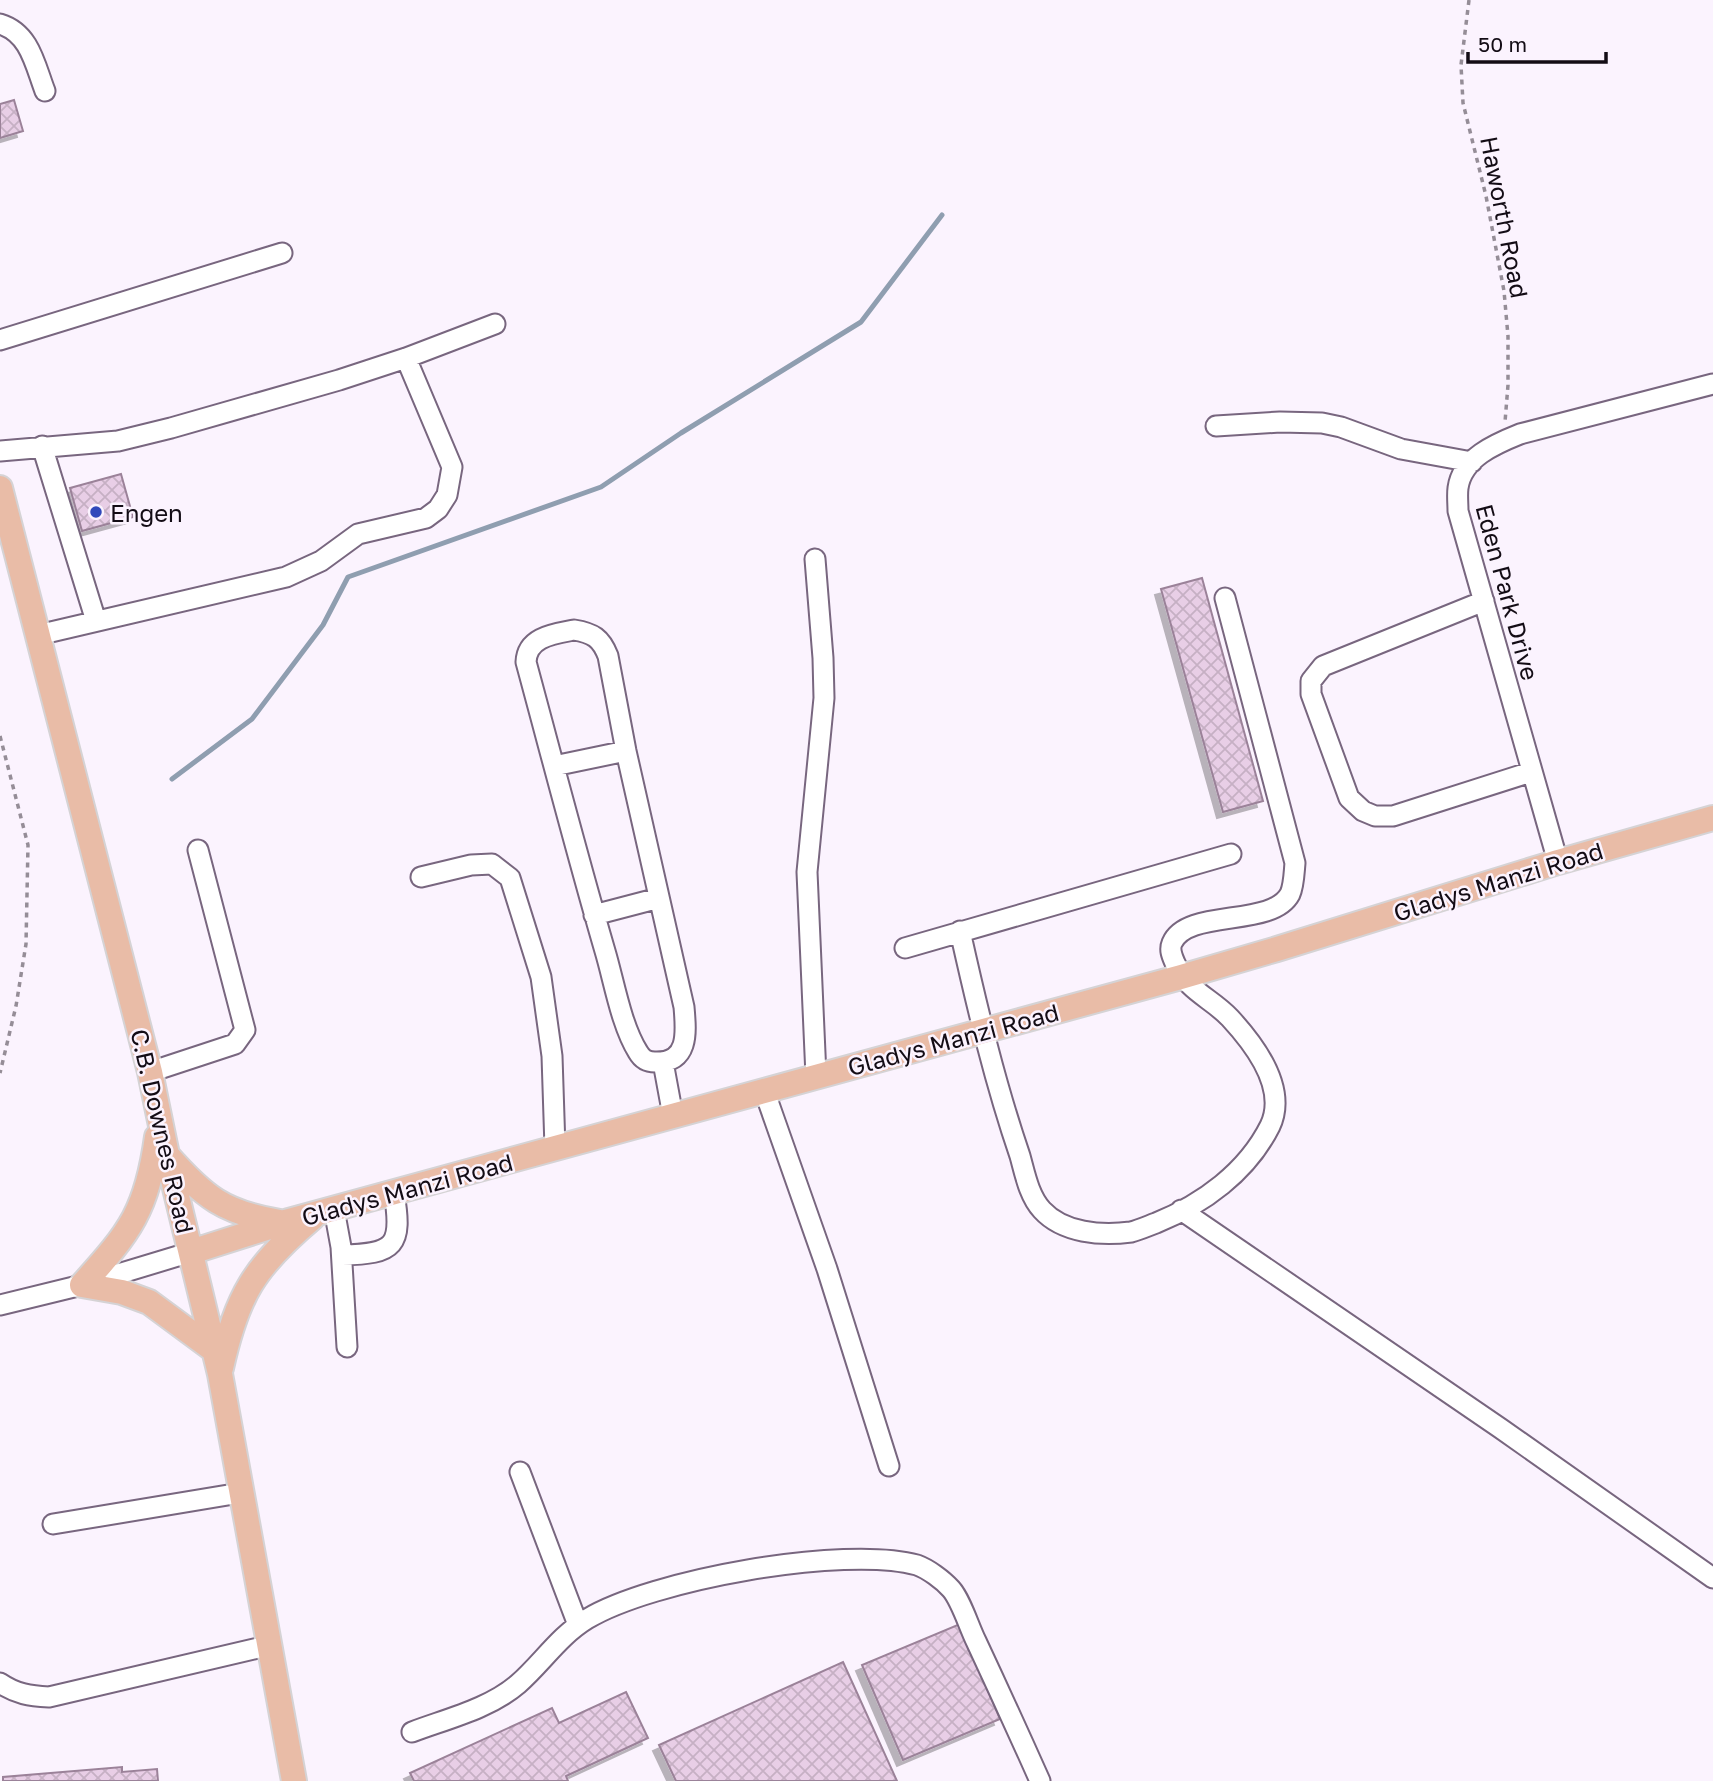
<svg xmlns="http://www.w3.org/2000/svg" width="1713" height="1781" font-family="'Golos Text',sans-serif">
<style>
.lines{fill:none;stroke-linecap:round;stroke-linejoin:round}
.stream{stroke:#8f9eb0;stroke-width:5}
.building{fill:url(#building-cross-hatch);stroke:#9b8299;stroke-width:2;filter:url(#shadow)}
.minor-casing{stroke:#78667f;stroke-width:23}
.major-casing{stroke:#d5d3d5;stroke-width:28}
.path{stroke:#958d97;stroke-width:3.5;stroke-dasharray:5 5;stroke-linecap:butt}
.minor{stroke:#fff;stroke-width:19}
.major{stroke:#e9bca7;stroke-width:24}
.poi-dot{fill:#3149bb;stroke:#fbf3fe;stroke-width:2.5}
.labels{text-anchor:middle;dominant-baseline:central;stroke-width:5;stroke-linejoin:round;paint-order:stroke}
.street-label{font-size:24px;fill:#130c15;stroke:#fbf3fe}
.poi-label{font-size:24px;fill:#130c15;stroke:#fbf3fe;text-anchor:start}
</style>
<defs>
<pattern id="building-cross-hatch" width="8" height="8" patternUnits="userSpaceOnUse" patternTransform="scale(1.75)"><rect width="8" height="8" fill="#e8cee6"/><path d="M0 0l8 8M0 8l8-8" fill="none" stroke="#c6b0c4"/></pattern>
<filter id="shadow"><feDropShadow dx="-6" dy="6" stdDeviation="0" flood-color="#0004"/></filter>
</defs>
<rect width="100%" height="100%" fill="#fbf3fe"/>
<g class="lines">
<path class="stream" d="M172 779 252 719 323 625 348 577 601 487 681 433 861 322 942 215"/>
</g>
<path class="building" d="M14 100 23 131 0 138V104Z
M121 474 133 517 82 531 70 488Z
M1202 578 1263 801 1223 812 1161 589Z
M960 1624 1000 1719 903 1760 862 1665Z
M843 1662 897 1781H676L659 1745Z
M626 1692 648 1738 566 1776 568 1781H414L410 1773 552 1708 559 1723Z
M122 1767V1772L157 1769 158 1781H3V1777Z"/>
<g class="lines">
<defs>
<path id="minor" d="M0 24C30 33 35 65 45 91
M0 340 282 253
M1216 426 1280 422 1322 423 1341 427 1401 449 1472 462
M42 446 96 621
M0 451 118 441 171 428 339 380 406 358 495 324
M815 559 823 658 824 698 807 872 816 1076
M1484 601 1323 666 1311 681V694L1349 798 1363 811 1375 816H1393L1531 772
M574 630C593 633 601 638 608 656L626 751 684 1007C686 1031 690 1063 655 1062 647 1062 642 1059 638 1052 621 1025 614 981 605 951 577 855 552 758 526 662 527 637 553 634 574 630Z
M38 635 286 577 321 561 358 534 426 518 438 509 447 495 452 467 406 358
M554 766 626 751
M1558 862 1458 511C1458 504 1457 495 1458 488 1462 458 1495 444 1520 434L1713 384
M421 877 471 865 492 864 510 878 541 977 552 1056 555 1148
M594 915 659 898
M960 931C977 1007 995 1083 1020 1156 1025 1174 1029 1196 1042 1210 1063 1233 1101 1236 1131 1232 1139 1230 1148 1226 1156 1223 1203 1204 1247 1172 1270 1126 1288 1088 1254 1044 1230 1018 1210 997 1188 992 1175 963 1172 956 1169 950 1172 943 1187 908 1272 928 1290 894 1294 885 1294 873 1295 863L1225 598
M905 948 1231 854
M663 1062 673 1116
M150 1072 235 1044 245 1030 198 850
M764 1090 827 1269 889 1466
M334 1209 341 1247 347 1347
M1181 1210 1500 1428 1713 1578
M342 1255C395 1254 403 1246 394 1193
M0 1305 82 1285 191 1252
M520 1472 578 1625
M53 1524 240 1493
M0 1683C16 1694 30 1696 49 1697L271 1645
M412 1732C446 1719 489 1709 518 1684 542 1663 559 1636 587 1619 651 1580 844 1545 917 1565 928 1569 943 1580 951 1589 961 1600 969 1627 976 1641 998 1688 1019 1734 1040 1781"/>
<path id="major" d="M0 488 150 1072 167 1155 220 1374 294 1781
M167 1155C204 1197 224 1213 280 1222
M191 1252 285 1222 1181 977 1277 949 1558 862 1713 818
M82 1285C131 1231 147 1210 157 1137
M82 1285 122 1292 149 1302 214 1350
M221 1368C237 1295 254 1267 312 1218"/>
</defs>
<use href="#minor" class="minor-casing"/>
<use href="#major" class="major-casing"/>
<path class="path" d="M1469 0 1461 65 1463 103 1486 196 1504 291 1508 336V385L1505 422
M0 736 28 845 26 944 16 1006 0 1073"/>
<use href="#minor" class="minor"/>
<use href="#major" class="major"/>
</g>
<circle class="poi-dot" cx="96" cy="512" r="7"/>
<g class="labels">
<g class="street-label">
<text transform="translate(1505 217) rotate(79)">Haworth Road</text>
<text transform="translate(1508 592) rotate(75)">Eden Park Drive</text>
<text transform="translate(1498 881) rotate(-17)">Gladys Manzi Road</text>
<text transform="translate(953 1039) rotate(-15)">Gladys Manzi Road</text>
<text transform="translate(163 1131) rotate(77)">C.B. Downes Road</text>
<text transform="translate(407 1189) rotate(-15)">Gladys Manzi Road</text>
</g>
<g class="poi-label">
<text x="110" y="512">Engen</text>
</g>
</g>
<path d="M1468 52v10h138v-10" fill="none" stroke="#130c15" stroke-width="3.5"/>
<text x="1478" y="52" font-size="21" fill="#130c15" stroke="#fbf3fe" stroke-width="5" paint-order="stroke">50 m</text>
</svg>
